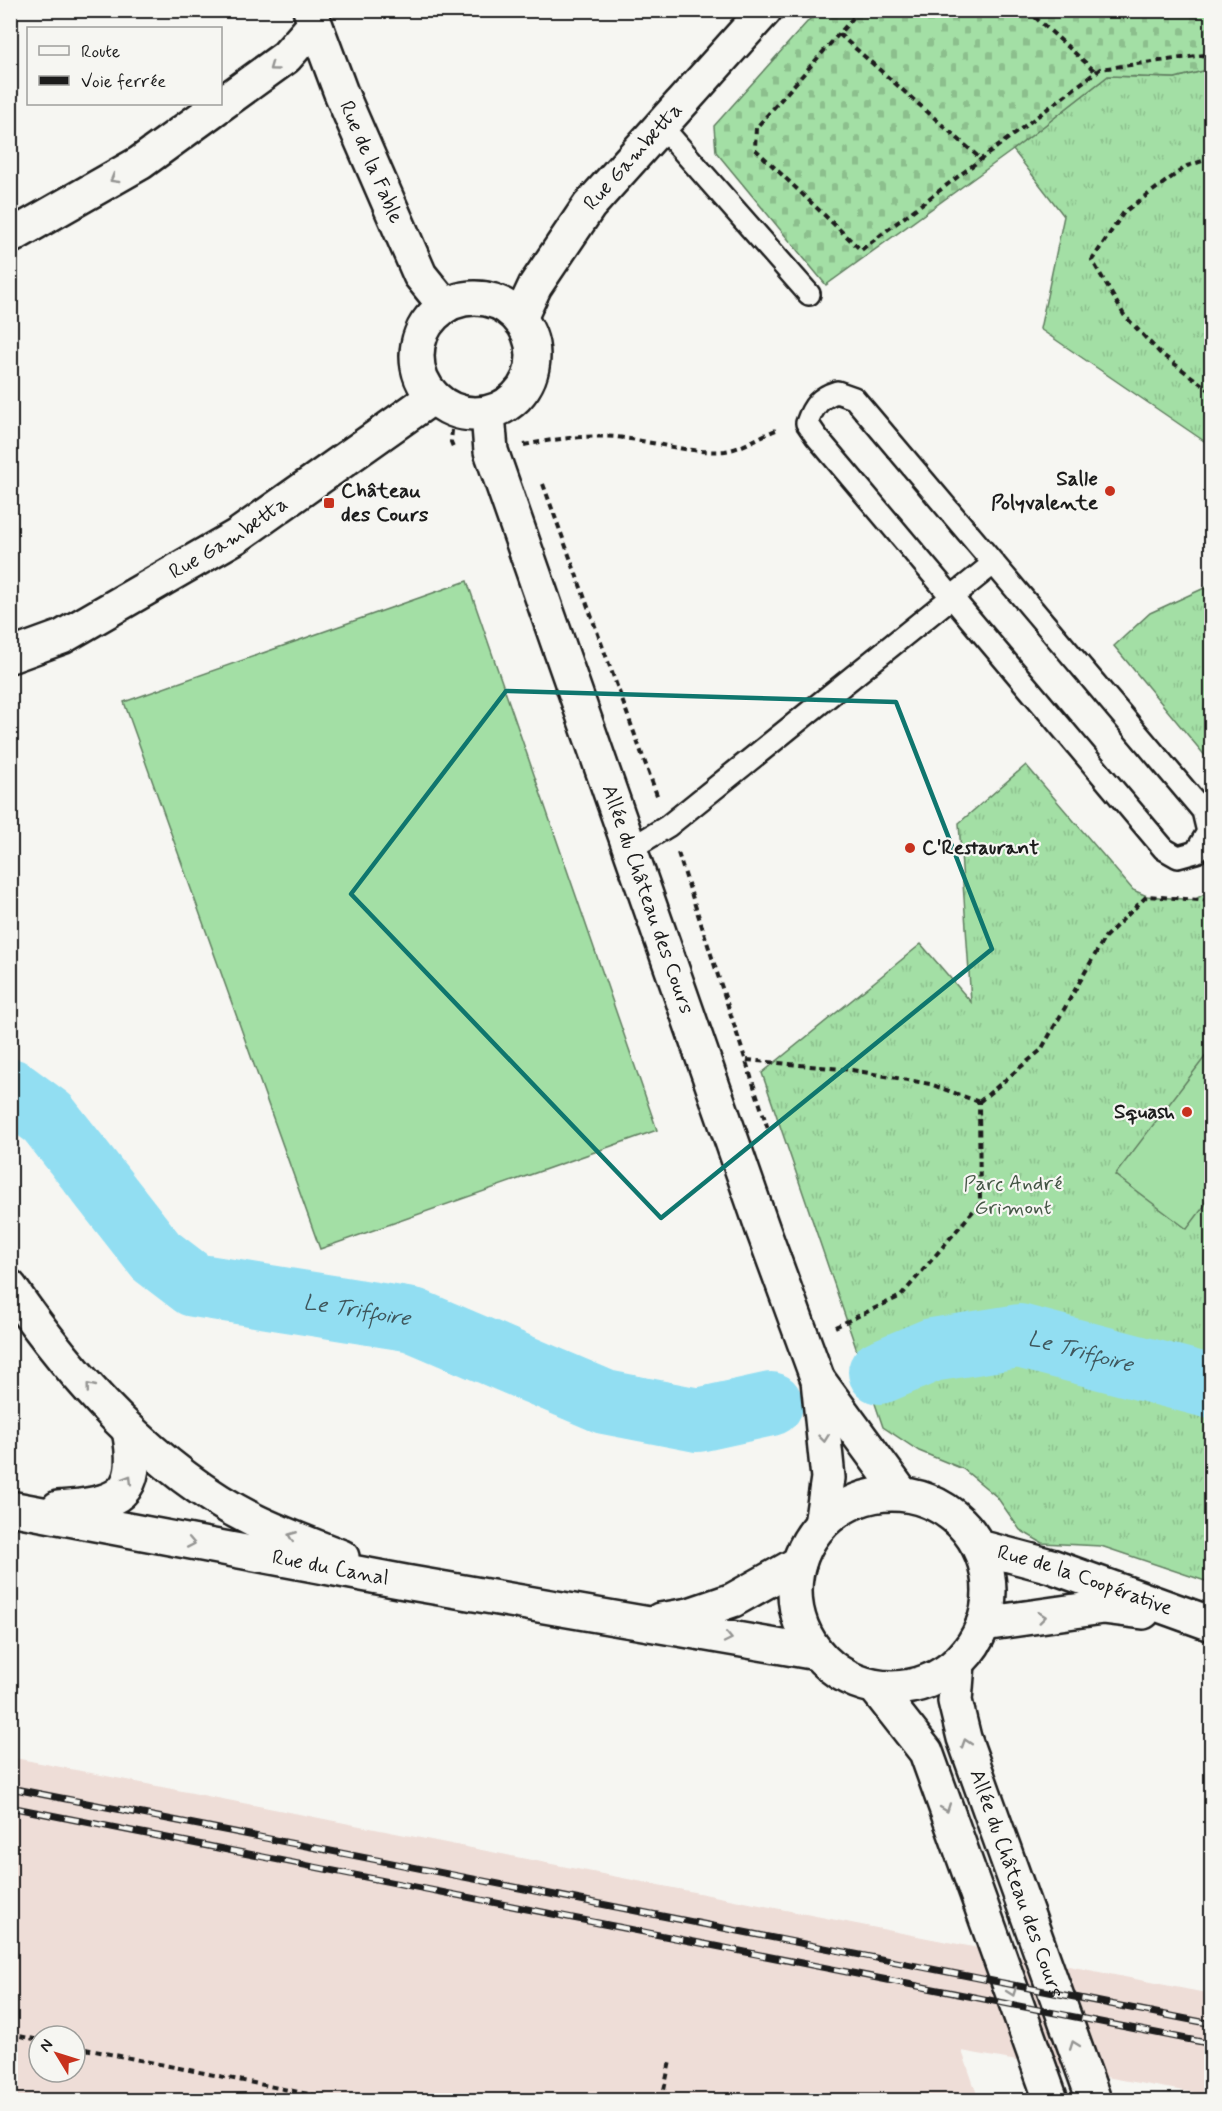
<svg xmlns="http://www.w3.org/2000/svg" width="1222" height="2111" font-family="Mynerve,sans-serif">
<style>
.built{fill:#eeddd7;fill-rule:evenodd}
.grass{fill:url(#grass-tufts);stroke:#607e60;stroke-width:1.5}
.cemetery{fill:url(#cemetery-stones);stroke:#607e60;stroke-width:1.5}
.garden{fill:#a3dfa5;stroke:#607e60;stroke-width:1.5}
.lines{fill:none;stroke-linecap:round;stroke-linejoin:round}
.river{stroke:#92def2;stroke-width:64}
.lane-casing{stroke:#1c1c1c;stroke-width:26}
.street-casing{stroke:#1c1c1c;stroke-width:38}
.secondary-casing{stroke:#1c1c1c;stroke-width:38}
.path{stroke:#1c1c1c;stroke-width:4;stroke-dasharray:6 4.5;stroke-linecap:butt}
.lane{stroke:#f6f6f2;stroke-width:21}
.street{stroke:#f6f6f2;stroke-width:33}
.secondary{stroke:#f6f6f2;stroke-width:33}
.rail-casing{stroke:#1c1c1c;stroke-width:7}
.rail{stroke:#f6f6f2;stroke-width:4.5;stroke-dasharray:14;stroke-linecap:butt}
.oneway{stroke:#949492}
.marked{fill:none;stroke:#0f766e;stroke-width:4.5;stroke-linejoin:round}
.poi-dot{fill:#c8321e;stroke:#f6f6f2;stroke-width:2}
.labels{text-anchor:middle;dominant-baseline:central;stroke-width:4.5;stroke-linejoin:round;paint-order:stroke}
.street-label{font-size:21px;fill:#1c1c1c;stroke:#f6f6f2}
.poi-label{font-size:21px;font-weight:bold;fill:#1c1c1c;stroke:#f6f6f2;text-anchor:end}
.park-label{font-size:21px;fill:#445645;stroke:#f6f6f2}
.water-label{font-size:22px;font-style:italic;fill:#3f565c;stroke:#f6f6f2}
</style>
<defs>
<pattern id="grass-tufts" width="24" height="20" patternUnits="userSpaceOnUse" patternTransform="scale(1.5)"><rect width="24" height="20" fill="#a3dfa5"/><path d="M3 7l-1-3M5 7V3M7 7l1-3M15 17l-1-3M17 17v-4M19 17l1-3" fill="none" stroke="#8cbf8d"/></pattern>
<pattern id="cemetery-stones" width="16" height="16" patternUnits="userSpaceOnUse" patternTransform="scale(1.5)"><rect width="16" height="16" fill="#a3dfa5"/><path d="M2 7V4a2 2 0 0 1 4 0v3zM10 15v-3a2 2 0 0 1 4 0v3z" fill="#8cbf8d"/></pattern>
</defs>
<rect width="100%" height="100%" fill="#f6f6f2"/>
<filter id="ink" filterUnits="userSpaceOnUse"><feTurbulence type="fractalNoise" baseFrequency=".0167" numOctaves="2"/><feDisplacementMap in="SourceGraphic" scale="12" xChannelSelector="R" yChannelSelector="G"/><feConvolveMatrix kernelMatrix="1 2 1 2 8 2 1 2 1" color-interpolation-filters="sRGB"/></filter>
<g filter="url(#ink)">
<path class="built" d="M10 1757 1211 1994V2096L962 2051 979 2100H11ZM39 2036H75V2072H39Z"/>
<path class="grass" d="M1211 69V441L1207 443 1040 329 1064 216 1013 150 1108 76 1175 78Z
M1211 585V763L1114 646 1150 613Z
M1026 765 1133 890 1147 896 1194 900 1211 890V1583L1101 1546 1042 1543 1020 1530 997 1497 963 1469 919 1451 883 1427 762 1073 921 944 971 1002 959 823Z"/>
<path class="cemetery" d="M817 11H1211V69L1175 78 1108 76 1013 150 826 285 716 152 714 126Z"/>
<path class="garden" d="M467 581 657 1130 320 1249 124 702Z
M1211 1049V1197L1187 1229 1115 1175Z"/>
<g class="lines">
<g class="river">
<path id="s1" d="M10 1090 48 1118 156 1256 194 1285 413 1320 605 1402 698 1420 771 1404"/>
<path id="s2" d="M880 1372 932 1350 1019 1336 1212 1387"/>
</g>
<defs>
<path id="lane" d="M661 126 809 294
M837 392 854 398 1203 811 1208 832 1196 852 1178 857 1164 849 816 436 807 423C813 406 820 397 837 392Z
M630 849 668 826 994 563"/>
<g id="street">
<path id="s3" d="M310 10 341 93 420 275 445 306"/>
<path d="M10 237 140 163 286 57 314 25"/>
<path d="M10 1287C71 1376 155 1471 253 1520 281 1534 312 1545 342 1557"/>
<path id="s4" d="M10 1508 405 1582 817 1653"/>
<path d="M58 1508C118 1504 142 1496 129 1430"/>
<path d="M660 1620 689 1615 733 1600 799 1563"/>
</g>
<g id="secondary">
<circle cx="475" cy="356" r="58"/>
<path id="s5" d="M520 318 535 286 589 206 765 10"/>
<path id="s6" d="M488 414 491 451 763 1230 818 1380 828 1478 821 1525"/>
<path id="s7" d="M10 656 62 637 237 536 433 397"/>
<path d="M819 1381 902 1494"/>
<circle cx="892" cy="1591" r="97"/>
<path id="s8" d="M979 1547 1051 1566 1212 1624"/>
<path d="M983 1624 1103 1607 1143 1612"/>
<path id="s9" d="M958 1663 955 1701 964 1738 1094 2100"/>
<path d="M875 1687 926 1752 1051 2100"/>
</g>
</defs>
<use href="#lane" class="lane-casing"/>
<use href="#street" class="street-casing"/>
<use href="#secondary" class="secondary-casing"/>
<path class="path" d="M860 10 756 128 755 149 861 250 1100 69 1212 54
M1027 10 1096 72
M839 34 981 159
M1212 158 1187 166 1124 212 1092 260 1124 315 1160 353 1212 392
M525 408 526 386
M452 430 451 442 454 449
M524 445C554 439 585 435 616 437 652 441 689 454 725 451 746 448 761 434 780 429
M543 484 658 798
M678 853 768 1129
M747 1060 852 1070 930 1084 979 1102
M979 1102 1041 1050 1105 937 1147 896 1212 901
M835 1327 901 1296 980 1203 979 1102
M10 2034 39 2040
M75 2047 338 2100
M662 2100 670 2061"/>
<use href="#lane" class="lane"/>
<use href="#street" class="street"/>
<use href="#secondary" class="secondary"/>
<defs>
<path id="rail" d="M10 1788 1212 2024
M10 1807 1212 2044"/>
</defs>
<use href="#rail" class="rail-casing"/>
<use href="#rail" class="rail"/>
</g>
<defs><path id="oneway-chevron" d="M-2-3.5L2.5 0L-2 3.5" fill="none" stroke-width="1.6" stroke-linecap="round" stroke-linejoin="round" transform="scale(1.5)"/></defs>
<g class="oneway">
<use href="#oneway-chevron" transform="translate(273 67) rotate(144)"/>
<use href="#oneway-chevron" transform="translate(114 179) rotate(150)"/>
<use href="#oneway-chevron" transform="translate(90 1387) rotate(-129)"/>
<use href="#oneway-chevron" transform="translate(824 1438) rotate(84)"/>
<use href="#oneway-chevron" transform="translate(128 1479) rotate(-59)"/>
<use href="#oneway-chevron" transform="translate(292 1536) rotate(-158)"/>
<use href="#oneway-chevron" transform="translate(191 1543) rotate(11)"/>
<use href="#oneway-chevron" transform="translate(1042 1617) rotate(-7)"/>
<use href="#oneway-chevron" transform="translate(728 1638) rotate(12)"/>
<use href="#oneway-chevron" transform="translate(966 1743) rotate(-108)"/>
<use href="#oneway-chevron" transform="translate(946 1808) rotate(70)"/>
<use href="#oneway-chevron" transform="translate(1012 1992) rotate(70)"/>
<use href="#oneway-chevron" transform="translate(1074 2045) rotate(-110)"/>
</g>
</g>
<path class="marked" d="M506 691 896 702 992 949 661 1218 351 894Z"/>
<g class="poi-dot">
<circle cx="1110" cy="491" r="6"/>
<rect x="323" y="497" width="12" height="12" rx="3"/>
<circle cx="910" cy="848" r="6"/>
<circle cx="1187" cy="1112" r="6"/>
</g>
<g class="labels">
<g class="street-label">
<text stroke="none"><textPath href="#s5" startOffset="198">Rue Gambetta</textPath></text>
<text stroke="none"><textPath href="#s3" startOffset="164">Rue de la Fable</textPath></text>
<text stroke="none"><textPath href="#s7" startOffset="249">Rue Gambetta</textPath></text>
<text stroke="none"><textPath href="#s6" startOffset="512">Allée du Château des Cours</textPath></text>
<text stroke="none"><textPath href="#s4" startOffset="326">Rue du Canal</textPath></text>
<text stroke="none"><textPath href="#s8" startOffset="111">Rue de la Coopérative</textPath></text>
<text stroke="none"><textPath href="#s9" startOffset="231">Allée du Château des Cours</textPath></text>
</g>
<g class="poi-label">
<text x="1098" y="479">Salle<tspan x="1098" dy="24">Polyvalente</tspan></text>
<text x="341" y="491" text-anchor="start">Château<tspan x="341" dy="24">des Cours</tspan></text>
<text x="922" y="848" text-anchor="start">C'Restaurant</text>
<text x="1175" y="1112">Squash</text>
</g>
<g class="park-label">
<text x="1013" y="1184">Parc André<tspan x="1013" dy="24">Grimont</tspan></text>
</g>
<g class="water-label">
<text stroke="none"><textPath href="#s1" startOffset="435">Le Triffoire</textPath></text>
<text stroke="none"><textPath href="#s2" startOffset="208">Le Triffoire</textPath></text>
</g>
</g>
<rect width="1222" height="2111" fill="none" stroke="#f6f6f2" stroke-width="36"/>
<rect x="18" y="18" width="1186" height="2075" fill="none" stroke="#1c1c1c" stroke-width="2" filter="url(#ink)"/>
<rect x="27" y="27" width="195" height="78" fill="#f6f6f2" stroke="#9f9f9c" stroke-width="1.5"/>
<rect x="39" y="46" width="30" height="9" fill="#f6f6f2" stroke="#9f9f9c" stroke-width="1.5"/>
<text x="81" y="57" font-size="18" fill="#1c1c1c">Route</text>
<rect x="39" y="76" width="30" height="9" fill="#1c1c1c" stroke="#9f9f9c" stroke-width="1.5"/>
<text x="81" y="87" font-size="18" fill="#1c1c1c">Voie ferrée</text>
<g transform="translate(57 2054) rotate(308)"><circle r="28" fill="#f6f6f2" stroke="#9f9f9c" stroke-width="1.5"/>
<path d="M0-4.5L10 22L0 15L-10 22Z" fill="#c8321e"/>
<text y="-9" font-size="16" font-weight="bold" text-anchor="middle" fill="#1c1c1c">N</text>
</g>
</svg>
